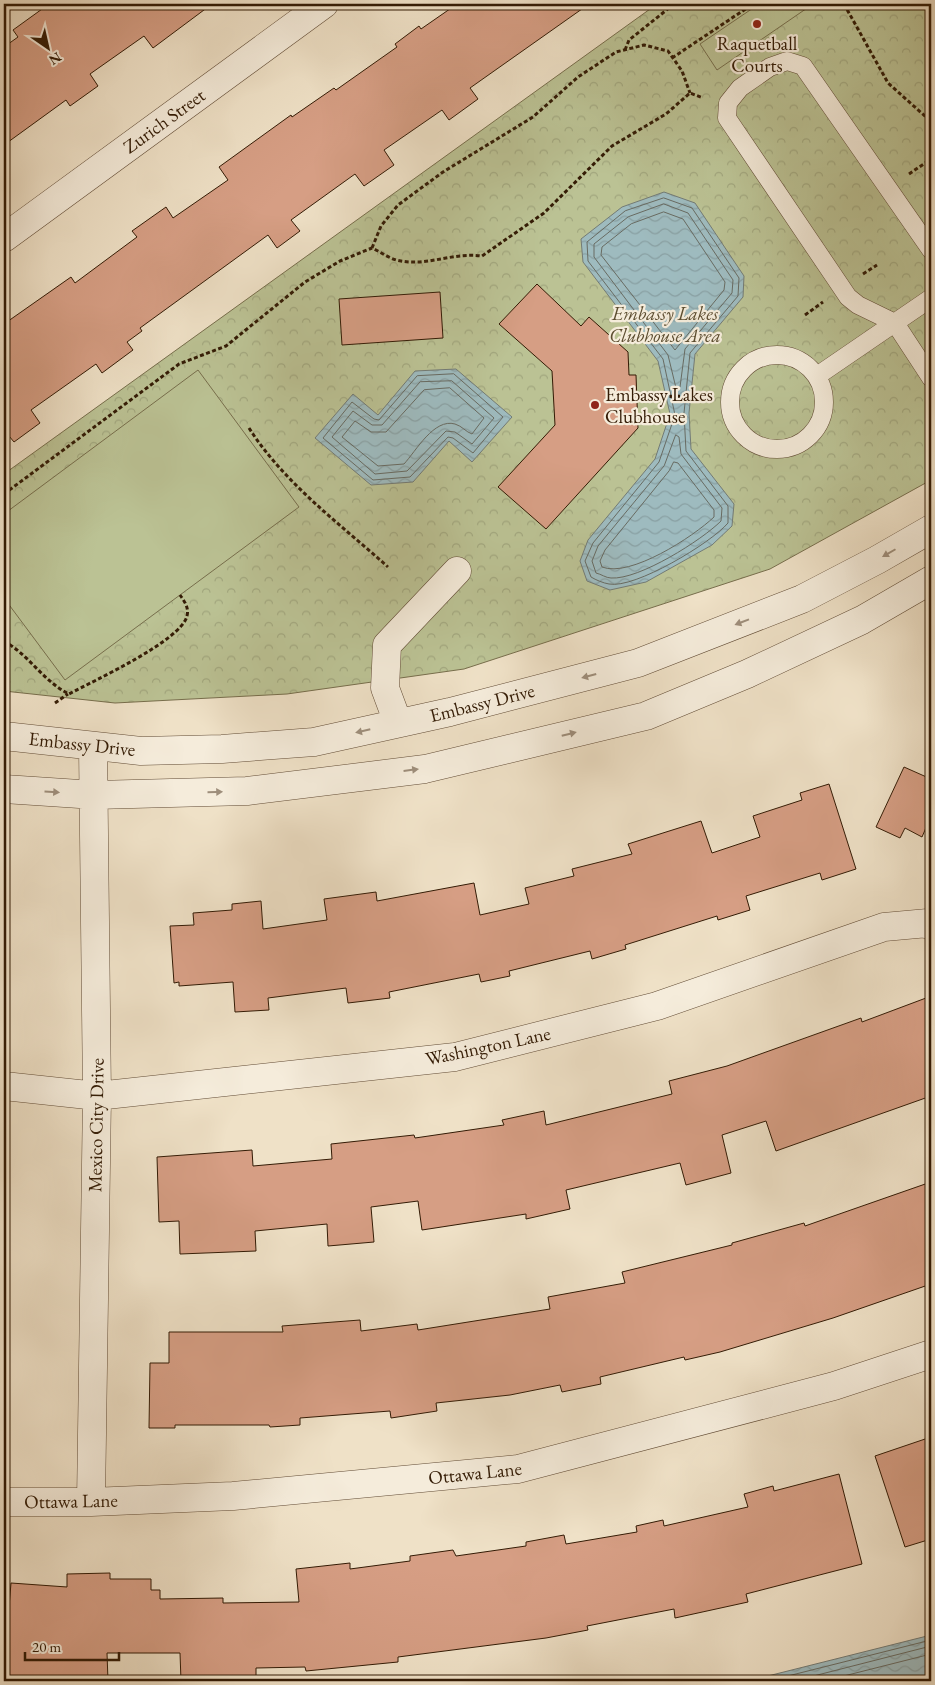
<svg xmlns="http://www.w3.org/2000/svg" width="935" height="1685" font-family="'EB Garamond',serif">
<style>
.park{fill:url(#park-crowns);stroke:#776e4c}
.pitch{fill:#bbc294;stroke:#776e4c}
.water{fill:url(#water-waves);stroke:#737b75}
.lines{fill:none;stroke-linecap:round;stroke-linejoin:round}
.shore{stroke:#686b62;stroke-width:1}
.building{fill:#d69e84;stroke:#331b05}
.service-casing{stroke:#624c36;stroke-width:19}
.minor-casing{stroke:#624c36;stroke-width:29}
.path{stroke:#331b05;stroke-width:3;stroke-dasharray:4 2.5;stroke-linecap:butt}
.service{stroke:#f5ecdb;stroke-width:18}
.minor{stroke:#f5ecdb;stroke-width:28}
.oneway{fill:#9e8e7b}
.poi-dot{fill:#8f2418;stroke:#f5ecdb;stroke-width:2}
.labels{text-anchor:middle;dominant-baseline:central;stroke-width:4.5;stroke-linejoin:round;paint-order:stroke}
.poi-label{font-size:19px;fill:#331b05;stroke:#f5ecdb}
.street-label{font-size:19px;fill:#331b05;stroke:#f5ecdb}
.park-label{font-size:19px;font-style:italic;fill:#5c4d30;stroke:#f5ecdb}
</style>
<defs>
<pattern id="park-crowns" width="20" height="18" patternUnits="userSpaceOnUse" patternTransform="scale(1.25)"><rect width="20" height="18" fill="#bbc294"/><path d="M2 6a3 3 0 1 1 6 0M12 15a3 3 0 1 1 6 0" fill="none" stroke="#a1a67e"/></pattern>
<pattern id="water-waves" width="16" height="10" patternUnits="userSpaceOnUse" patternTransform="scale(1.25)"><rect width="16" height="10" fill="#9ebbbf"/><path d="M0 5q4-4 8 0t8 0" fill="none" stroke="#89a0a3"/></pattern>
</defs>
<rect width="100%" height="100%" fill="#efe1c7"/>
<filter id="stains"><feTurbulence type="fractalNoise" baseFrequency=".004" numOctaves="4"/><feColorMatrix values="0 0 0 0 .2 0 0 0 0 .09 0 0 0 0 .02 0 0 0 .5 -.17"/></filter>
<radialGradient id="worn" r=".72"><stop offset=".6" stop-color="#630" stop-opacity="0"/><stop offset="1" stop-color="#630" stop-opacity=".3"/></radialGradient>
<path class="park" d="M657 4H931V480L770 569 464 669 287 694 115 703 4 691V474Z"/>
<path class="pitch" d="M759 4H813L717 70 700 44Z
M198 370 299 507 65 680 4 598V514Z"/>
<path class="water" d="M664 192 695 203 744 276 743 297 695 354 689 413 691 449 734 504 732 526 712 545 646 582 610 590 587 581 580 561 588 540 655 459 670 414 658 361 583 262 581 239 622 207Z
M456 369 512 417 472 462 449 441 413 482 371 485 315 438 353 394 378 415 415 371Z
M931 1635V1681H748Z"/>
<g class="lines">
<path class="shore" d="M664 198 692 208 739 278 738 296 690 353 684 413 686 451 728 506V523C711 543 635 589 609 584 603 583 596 580 591 577L585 561 593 543 659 462 675 415 663 359 588 261 587 242 625 211Z
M664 204 688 213 733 280 732 293 685 349 680 387 678 389 676 388 668 355 594 257V244L628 217Z
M664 212 683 219 725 282 724 290 675 350 601 255 602 247 631 224Z
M454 374 503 417 473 453 453 438 448 437 410 477 373 480 323 438 352 402 374 419 379 420 417 376Z
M452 381 494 418 472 444 455 432 446 431 407 471 375 474 332 437 353 411 372 425H382L420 382Z
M450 388 484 418 472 434C466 432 462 426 455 424 434 418 416 451 404 464L378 466 342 437 355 421 371 432H386L424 390Z
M676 435 679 437 681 454 722 508 721 521C702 540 639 580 611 578 606 578 601 574 596 573L592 561 598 546 664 466Z
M674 462 678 463 714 510V517C693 537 630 578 602 567L600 561 605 550 669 471Z
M768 1681 931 1640
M794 1681 931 1646
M824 1681 931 1654"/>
</g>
<path class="building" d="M49 4H212L153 48 144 36 90 74 98 86 70 106 66 100 4 145V47L18 37 13 30Z
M457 4H589L470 88 478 99 449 120 442 110 384 150 394 165 364 186 355 174 291 220 300 231 277 248 268 235 140 328 142 331 127 342 133 350 102 373 96 364 31 410 40 423 14 442 4 430V324L71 277 75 283 137 237 132 231 166 207 173 218 228 180 219 167 291 115 292 117 334 88 336 90 397 47 395 44 419 26 421 29Z
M537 284 581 326 589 317 628 352 629 375H636L638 428 546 529 498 487 555 425 552 371 499 324Z
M440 292 443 338 342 345 339 299Z
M904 767 931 779V816L922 837 905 828 900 838 876 827Z
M829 784 856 869 822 880 820 873 746 896 750 910 718 920 717 916 625 945 626 949 592 959 590 951 509 971 510 976 481 982 479 974 389 992 390 998 348 1003 346 988 268 998 269 1010 235 1012 233 982 179 986V982L174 983 170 926 194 925 193 913 232 910V904L261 901 263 929 327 920 324 899 376 892 377 901 474 883 480 915 529 904 525 888 574 876 572 869 632 854 628 844 701 821 712 853 760 837 753 816 802 800 800 793Z
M926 998 931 1014V1096L776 1151 766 1121 722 1135 731 1173 686 1185 680 1163 566 1190 570 1209 526 1219V1214L422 1230 418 1201 371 1207 374 1242 328 1246 327 1224 255 1231 256 1251 180 1254 179 1221 159 1222 157 1157 252 1150 253 1166 332 1159 331 1144 414 1135 415 1138 504 1125 502 1120 544 1111 546 1125 672 1094 669 1081 727 1066 861 1018 862 1022Z
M931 1182V1284L833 1318 720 1352 685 1360 684 1357 600 1377 601 1384 562 1392 560 1385 510 1395 436 1403 437 1411 391 1418 390 1411 300 1418V1425L270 1427 269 1425H175V1428H149L150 1363H169V1332H283L282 1326 360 1320 361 1331 417 1324 418 1330 550 1309 548 1297 625 1283 622 1272 732 1245V1243L804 1223 805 1226Z
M931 1437V1539L905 1547 875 1456Z
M839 1474 862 1564 746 1594 748 1602 675 1618 674 1609 587 1626 588 1630 546 1638 398 1657V1662L306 1671 305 1667 256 1668V1681H181L180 1653H107L108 1681H9L10 1678H4V1606L9 1607 11 1583 67 1587V1574L110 1573V1579H151V1590H160V1599L223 1598V1603L299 1602 296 1569 350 1563V1569L410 1561V1556L453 1550 456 1556 526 1546V1542L564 1535 566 1544 637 1532 636 1526 663 1520 664 1526 748 1507 744 1494 773 1486 774 1491Z"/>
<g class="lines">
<defs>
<path id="service" d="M931 250 803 66 787 61 770 67 740 88 728 103 727 118 848 297 858 305 895 323 931 378
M730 402a47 47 0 1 1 94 0a47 47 0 1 1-94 0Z
M817 376 931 298"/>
<path id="minor" d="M4 238 324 4
M398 723 385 688 387 645 457 571
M4 736 141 751 222 749 314 742 450 712 638 663 802 599 877 560 931 529
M4 789 95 795 247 791 425 769 646 716 747 674 862 620 931 580
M4 1086 97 1096 455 1057 657 1006 884 927 928 923 931 926
M4 1502H91L233 1496 518 1469 834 1386 931 1354
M91 1502 97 1096 93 747"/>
</defs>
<use href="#service" class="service-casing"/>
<use href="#minor" class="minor-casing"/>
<path class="path" d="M844 4 888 83 926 117 931 128
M923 4 931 8
M625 50 629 40 674 4
M672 58 753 4
M909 174 931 159
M372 248 381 226 398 205 443 172 533 117 578 77 616 52 644 45 668 51 682 71 690 93
M863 274 877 265
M805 315 823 302
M637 397 693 396
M249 428C284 483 340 524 388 567
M4 494 179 364 226 346 305 282 340 261 372 248C381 252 391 260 401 261 428 266 454 252 482 256L544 213 612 146 666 114 690 93 703 98
M4 641C29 655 43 681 69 694 93 681 181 641 187 616 189 608 185 602 180 595
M55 703 68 694"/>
<use href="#service" class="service"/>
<use href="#minor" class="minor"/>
</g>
<defs><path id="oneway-solid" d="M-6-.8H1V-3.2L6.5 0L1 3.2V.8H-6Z" transform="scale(1.25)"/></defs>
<g class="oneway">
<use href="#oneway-solid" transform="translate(889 553) rotate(150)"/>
<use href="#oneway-solid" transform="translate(742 622) rotate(159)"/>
<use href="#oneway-solid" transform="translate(589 676) rotate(165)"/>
<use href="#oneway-solid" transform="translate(363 731) rotate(167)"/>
<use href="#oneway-solid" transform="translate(569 734) rotate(-14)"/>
<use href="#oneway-solid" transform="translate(411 770) rotate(-7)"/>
<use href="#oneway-solid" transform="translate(52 792) rotate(4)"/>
<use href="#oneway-solid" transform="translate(215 792) rotate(-2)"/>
</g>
<g class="poi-dot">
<circle cx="757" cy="24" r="5"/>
<circle cx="595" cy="405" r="5"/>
</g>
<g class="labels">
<g class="poi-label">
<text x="757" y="43">Raquetball<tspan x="757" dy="22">Courts</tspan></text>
<text x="605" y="394" text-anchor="start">Embassy Lakes<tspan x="605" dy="22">Clubhouse</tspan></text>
</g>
<g class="street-label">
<text transform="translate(164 121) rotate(-36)">Zurich Street</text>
<text transform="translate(482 703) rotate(-14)">Embassy Drive</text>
<text transform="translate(82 744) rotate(6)">Embassy Drive</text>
<text transform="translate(488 1046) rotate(-12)">Washington Lane</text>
<text transform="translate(96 1125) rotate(-89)">Mexico City Drive</text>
<text transform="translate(475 1473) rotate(-6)">Ottawa Lane</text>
<text transform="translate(71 1501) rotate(-1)">Ottawa Lane</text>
</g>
<g class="park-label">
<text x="665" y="313">Embassy Lakes<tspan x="665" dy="22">Clubhouse Area</tspan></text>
</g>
</g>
<rect width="935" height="1685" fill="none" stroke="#efe1c7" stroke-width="20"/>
<rect x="5" y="5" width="925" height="1675" fill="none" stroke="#331b05" stroke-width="2.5"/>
<rect x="10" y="10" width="915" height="1665" fill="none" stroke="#331b05"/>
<g transform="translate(48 48) rotate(146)" stroke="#f5ecdb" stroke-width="4" paint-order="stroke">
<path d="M0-4L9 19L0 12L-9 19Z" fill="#331b05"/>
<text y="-8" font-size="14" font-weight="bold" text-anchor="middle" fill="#331b05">N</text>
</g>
<path d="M25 1652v8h94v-8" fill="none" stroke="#331b05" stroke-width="2.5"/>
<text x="32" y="1652" font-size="15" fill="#331b05" stroke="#f5ecdb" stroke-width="4" paint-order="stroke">20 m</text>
<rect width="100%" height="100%" filter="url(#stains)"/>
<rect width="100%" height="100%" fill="url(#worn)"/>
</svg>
